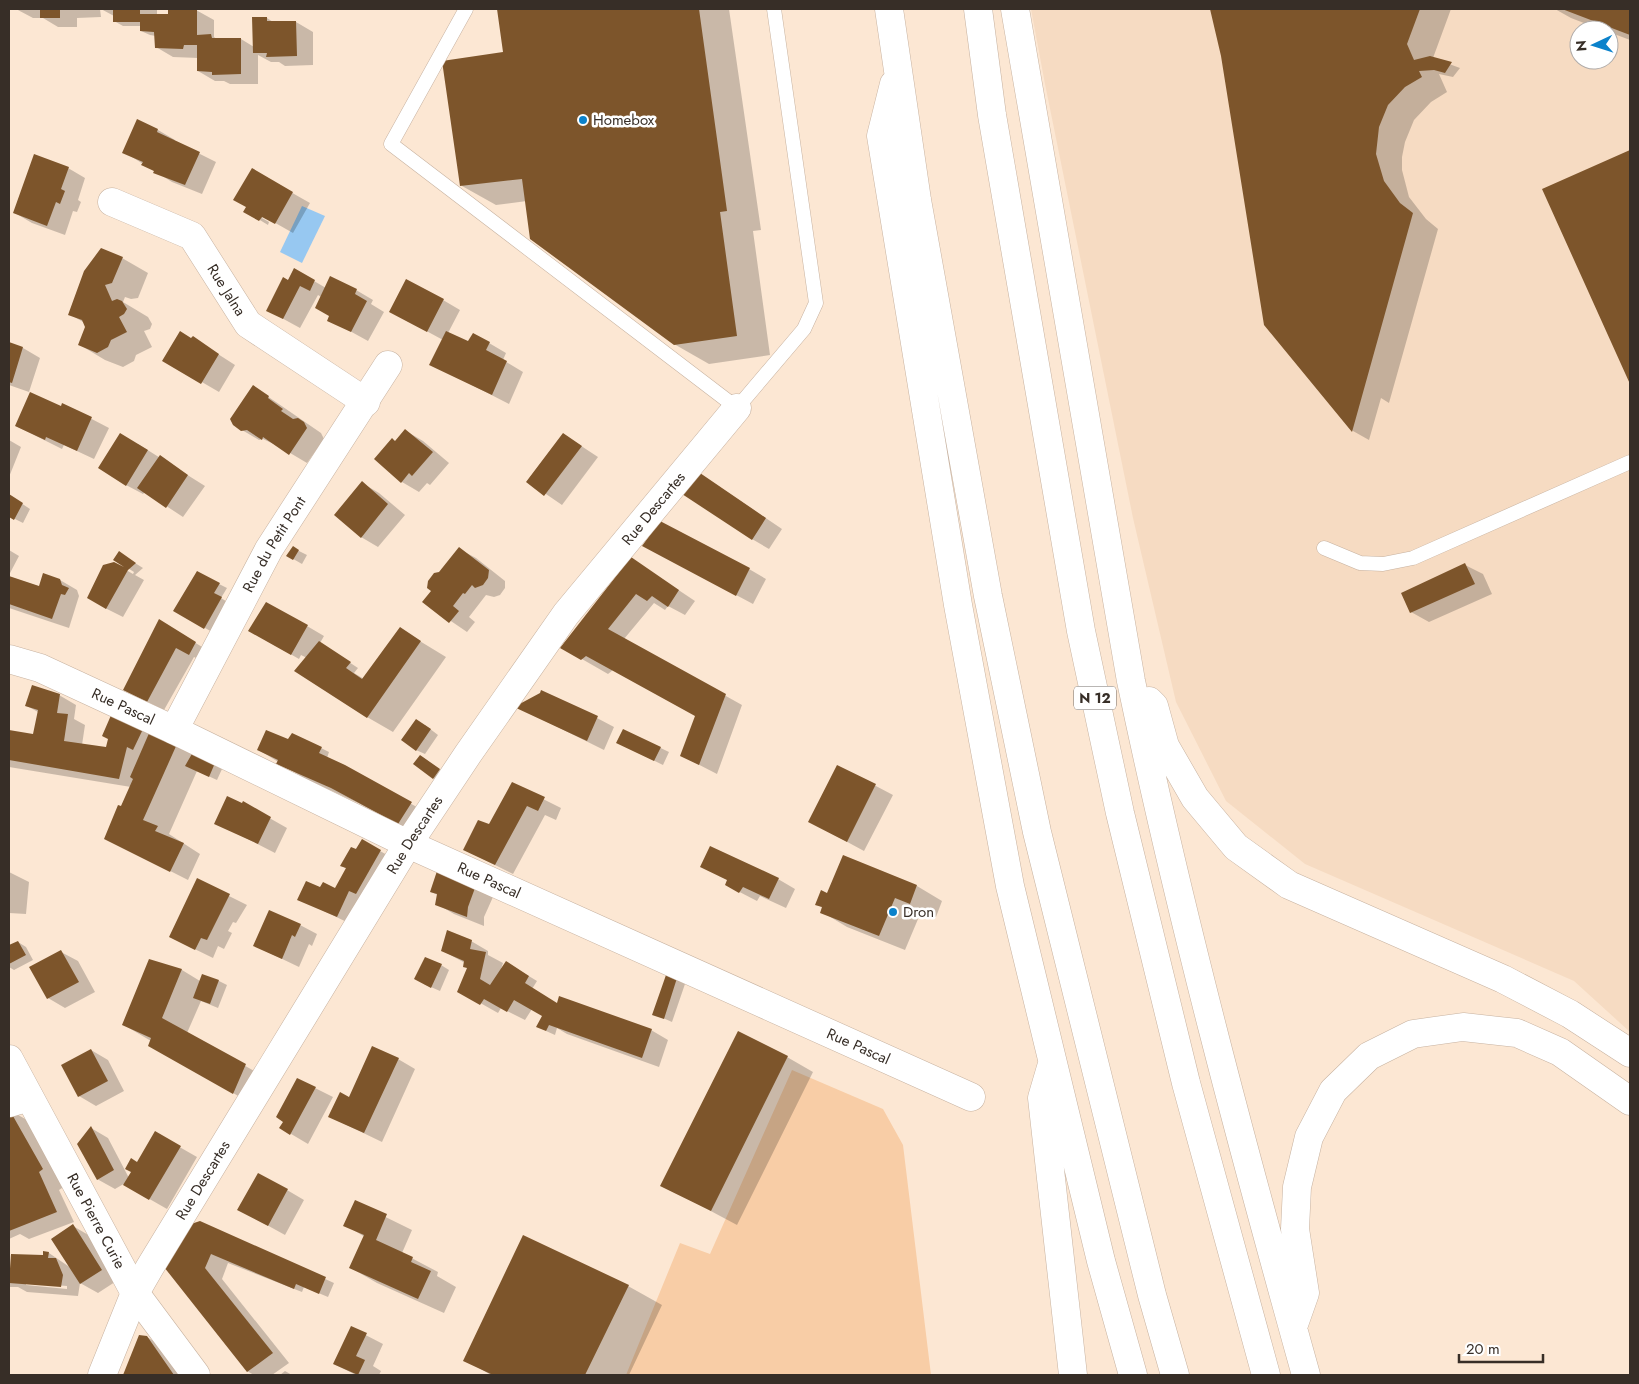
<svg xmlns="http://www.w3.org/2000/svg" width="1639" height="1384" font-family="Jost,sans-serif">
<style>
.built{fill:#f6dbc2;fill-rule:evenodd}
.green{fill:#f8cda6}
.water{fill:#97c8f1}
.shadow{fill:#0003;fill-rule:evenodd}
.building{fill:#7d552b}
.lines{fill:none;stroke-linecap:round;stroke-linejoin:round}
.lane-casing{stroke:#c7b2a0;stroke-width:15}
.street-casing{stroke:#c7b2a0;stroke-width:29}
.secondary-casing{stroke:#c7b2a0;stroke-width:29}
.highway-casing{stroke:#c7b2a0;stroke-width:29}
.lane{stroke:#fff;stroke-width:14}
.street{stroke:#fff;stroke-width:28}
.secondary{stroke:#fff;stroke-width:28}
.highway{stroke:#fff;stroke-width:28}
.poi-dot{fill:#0b82cb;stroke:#fff;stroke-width:2}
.labels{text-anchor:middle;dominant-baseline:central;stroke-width:5;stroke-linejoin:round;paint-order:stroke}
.shield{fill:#fff;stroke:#736d68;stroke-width:1}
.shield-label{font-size:14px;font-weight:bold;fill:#372e27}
.poi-label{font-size:15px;fill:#372e27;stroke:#fff;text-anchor:start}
.street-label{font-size:15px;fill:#372e27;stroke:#fff}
</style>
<rect width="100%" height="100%" fill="#fce7d3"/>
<path class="built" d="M1031 9H1630V1032L1574 981 1305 864 1226 801 1176 702 1133 518 1045 84ZM1579 30H1609V60H1579Z"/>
<path class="green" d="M792 1070 883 1109 903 1145 931 1375H626L680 1243 710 1254Z"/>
<path class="water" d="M302 206 325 216 302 263 280 252Z"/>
<path class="shadow" d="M16 9H100L101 17 77 18V27H58L43 18H33Z
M101 9H157V15H173L196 10 214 20V37L218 40 241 39 254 47 267 18 273 22H296L313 32V65L285 66 279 62H271L258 55V84H230L224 81H215L198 71V58L173 57 156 47V36L150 35 141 31V26H123L114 21V16Z
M499 9H729L761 230 753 231 770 355 709 364 674 344 527 201 496 205 462 186 504 53Z
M1211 9H1451L1433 58 1460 68 1453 77 1439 74 1447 92 1431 102 1414 120 1405 142 1402 157V170L1409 197 1426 219 1438 229 1389 403 1381 398 1369 440 1353 431 1265 324 1222 56Z
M1555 9H1630V40L1609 32V30H1602L1571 18Z
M158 130 175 140 174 141 216 162 202 194 172 182 124 152Z
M1630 151V381L1544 190Z
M68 168 85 178 78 200 81 202 77 212 73 211 65 235 32 223 15 213Z
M252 170 310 203 293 233 263 216 262 218 269 222 268 225 253 216 248 207Z
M122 258 148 273 138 298 131 299 125 297 123 302 148 317 152 324 150 329 144 331 152 347 136 355 134 361 123 367 105 360 80 345 87 327 85 323 69 314Z
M295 270 326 288 356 290 373 300 371 304 384 312 368 341 348 330 331 316 321 297 318 295 300 328 267 310Z
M443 300 460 310 448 333 469 343H489L506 353 503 360 523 372 509 404 431 364 443 340 408 321Z
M193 338 235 365 219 392 164 360Z
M9 344 23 348 40 358 29 392 9 385Z
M254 387 321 433 324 439 307 463 280 447 263 439 259 440 242 430Z
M63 404 109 428 94 459 64 445 62 449 16 426 61 408Z
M406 431 423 441 449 463 430 485 427 483 419 492 402 482 396 442Z
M563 434 598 457 562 505 527 481Z
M9 440 21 447 9 477Z
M138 444 205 486 183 517 145 492 143 494 126 485Z
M700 474 782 529 769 549 752 539Z
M362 483 379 493 405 515 378 547 361 537Z
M9 495 30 509 23 523 9 516Z
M293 548 307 555 302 564 288 556Z
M459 549 476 558 505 581V588L500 595 494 597 486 595 469 617 475 622 467 632 423 602 432 591 440 573Z
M9 550 19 556 9 575Z
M661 555 749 569 766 579 753 604Z
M127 558 143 568 135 575 144 580 123 617 105 608 114 563 133 574 134 572 115 560Z
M632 559 695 601 685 615 668 606 665 610 654 603 624 639 742 705 717 774 682 756 697 716 613 670 608 674 561 647Z
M1465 565 1483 574 1492 594 1429 622 1411 612Z
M9 577 40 587 60 580 77 590 79 596 69 628 9 608Z
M219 584 227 588 221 598 229 603 221 637 175 611Z
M307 626 324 636 320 643 358 668 354 673 364 679 400 629 446 657 393 732 367 717 307 658 301 655 299 659 250 631Z
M176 631 212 653 207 664 194 657 164 710 124 690Z
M541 694 597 718 614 727 604 750 517 707Z
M59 695 76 705 74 719 85 725 82 745 107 749 112 715 222 769 217 780 197 771 169 834 200 854 188 880 105 838 131 787 9 767V731L34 736 38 712 27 706Z
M425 725 438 735 425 754 416 750Z
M623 730 669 752 663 765 626 747Z
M289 741 321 748 329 752 327 758 437 818 424 838 358 803 304 778 259 750Z
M421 756 447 775 441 783 433 778Z
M838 766 893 795 864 851 827 831Z
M513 784 561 808 556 820 545 815 513 874 465 850 489 826Z
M243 803 287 828 275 853 216 823Z
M362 841 398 861 355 926 299 899 321 889H336L347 869 342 866Z
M9 872 29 882 26 914 9 913Z
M438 872 493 897 484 917V926L454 914 437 904 438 895 431 892Z
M719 876 778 879 795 889 786 908 760 896 757 901 726 885 728 880Z
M197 880 247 905 236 923 233 922 228 931 232 933 224 949 218 946 213 958 170 937Z
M917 886 942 901 936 917 921 912 905 950 847 927 822 912 823 908 816 904 828 894Z
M300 925 317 934 312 946 309 944 299 967 255 946Z
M471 941 488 951V955L503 963 501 969 514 967 537 981 532 989 557 1004 651 1030 668 1040 659 1067 567 1034 557 1028 555 1035 546 1031 543 1015 532 1009 525 1020 501 1008 498 1013 459 991 468 968 465 963 443 951Z
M18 942 26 947 33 960 14 970 9 967V947Z
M61 952 78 961 95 992 65 1008 48 998Z
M150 961 182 970 200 981H219L227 985 218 1008 201 1001 187 1033 272 1081 259 1108 150 1045 151 1041 124 1025Z
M441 965 449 970 440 991 424 984Z
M676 979 685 984 672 1022 654 1014Z
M91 1050 108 1060 124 1091 96 1106 79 1096Z
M787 1057 813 1072 737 1225 662 1185Z
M398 1059 415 1069 382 1142 330 1117Z
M297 1079 333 1097 308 1144 281 1128 285 1122Z
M9 1087 20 1108 11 1111 36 1125 68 1184 59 1190 74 1222 29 1239 20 1234 9 1239Z
M91 1128 108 1138 129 1178 155 1133 197 1157 167 1209 125 1185 127 1182 115 1189 97 1179Z
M287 1190 304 1200 285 1235 256 1219Z
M355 1202 412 1230 402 1253 438 1272 437 1276 456 1287 444 1313 377 1283 351 1268 365 1237 345 1225Z
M200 1222 334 1283 328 1297 304 1287 302 1292 228 1263 222 1279 289 1363 272 1375H254L247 1371 166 1267Z
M73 1226 90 1236 118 1280 98 1293 80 1283 78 1296 27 1292 18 1287H9V1272L49 1253 71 1268ZM26 1283 67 1286V1289L26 1285Z
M628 1286 662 1305 629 1375H491L465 1360Z
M352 1328 383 1344 373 1366 381 1371 379 1375H356L334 1364Z
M140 1337H147L173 1353 189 1375H124Z
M285 1371 292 1375H280Z"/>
<path class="building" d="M40 9H60V18H40Z
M113 9H140V14H168V9H197V35L211 34 212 38H241V74L212 75V72L197 71V45H184L183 49 155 48 154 32 140 31V22H113Z
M497 9H699L727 211 720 212 737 336 674 345 530 239 522 179 460 186 442 61 503 52Z
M1210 9H1420L1407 44 1414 60 1430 56 1452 62 1445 73 1434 70 1419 71 1422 77 1405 87 1388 105 1379 127 1376 154 1384 181 1400 203 1413 213 1352 432 1264 325 1221 56Z
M1562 9H1630V35Z
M252 17H267V21H296L297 56 266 57 267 53H253Z
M137 119 158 129 157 132 200 152 185 185 153 173 154 171 141 165 143 162 122 153Z
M1630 150V384L1542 189Z
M34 154 69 167 61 189 65 191 60 204 56 202 47 226 13 213Z
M252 168 293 192 275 224 262 217 259 221 243 212 246 207 233 200Z
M101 248 123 257 112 283 105 285 112 301 117 299 122 301 127 309 124 314 119 317 127 332 111 340 108 347 97 353 78 345 85 327 82 320 68 315 84 271Z
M294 268 315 280 310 291 300 286 283 319 266 311 283 277 288 280Z
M330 276 357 289 355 294 367 301 351 332 327 321 329 316 315 308Z
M406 279 444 299 427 332 389 312Z
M180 331 191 338 193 336 219 354 201 384 162 361Z
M446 331 468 341 473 333 490 342 486 350 507 361 492 395 429 365Z
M9 342 23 347 12 383 9 382Z
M253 385 269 396 268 398 283 409 281 411 293 419 298 418 304 422 307 428 289 455 263 437 262 440 247 430 241 431 233 425 230 419Z
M30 392 61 406 62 403 92 417 77 451 46 437 45 440 15 426Z
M405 429 433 452 412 476 409 473 401 483 374 459 392 438 395 441Z
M120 433 148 450 126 486 98 468Z
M563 433 582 446 544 496 526 482Z
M160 455 188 475 166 508 137 488Z
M700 473 766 518 752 540 682 494Z
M362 481 388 504 361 538 334 515Z
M9 494 23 503 14 520 9 517Z
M660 521 750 568 736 596 642 546Z
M293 546 299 550 293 560 286 556Z
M459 547 489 570 488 578 483 585 475 588 472 585 465 594 463 593 453 606 459 611 449 623 422 602 431 591 427 588 428 581 434 573 439 572Z
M119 551 136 563 128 570 106 609 87 598 103 565 114 562 124 567 113 560Z
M631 557 679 590 668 607 652 596 647 601 636 594 608 629 726 694 699 765 680 756 695 716 586 656 581 660 560 648Z
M1465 563 1475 584 1410 613 1401 593Z
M197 571 220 583 214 593 222 597 204 629 173 611Z
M43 573 60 579 62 585 69 588 65 595 61 594 52 619 9 604V576L39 586Z
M266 602 308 625 291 655 248 631Z
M159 619 196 642 189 655 176 648 147 702 123 690Z
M400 627 421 641 367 718 294 671 319 641 351 662 346 668 362 679Z
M32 685 60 694 57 713 68 714 64 741 106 747 108 739 102 736 112 713 144 727 133 750 127 747 119 779 9 760V730L33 734 38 710 25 706Z
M541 690 598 716 587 741 514 707 540 693Z
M416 719 431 729 416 751 401 740Z
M623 729 661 747 654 761 616 743Z
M266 730 288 739 292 733 322 747 319 753 345 765 412 802 398 824 331 788 276 764 278 760 257 750Z
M150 731 177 744 143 820 158 826 155 831 184 843 170 872 104 839 118 805 121 806 133 779 130 777Z
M193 752 215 763 209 777 185 766Z
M420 755 440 769 433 779 413 764Z
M837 765 876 784 847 842 808 822Z
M512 782 545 797 538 811 527 806 495 865 463 850 478 820 489 824Z
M227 796 242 803 243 801 271 817 258 844 214 824Z
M362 839 381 850 356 894 349 891 337 917 297 900 306 881 320 887 323 882 335 888 346 868 340 866 351 847 356 849Z
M710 846 779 878 769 899 743 887 739 893 725 885 727 880 700 867Z
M843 855 917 885 910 904 895 898 879 936 820 913 822 907 815 905 821 890 827 893Z
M437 871 475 888 468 907 467 917 435 905 437 894 430 892Z
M197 878 230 894 207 940 201 938 195 950 169 937Z
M269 910 301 924 295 937 292 935 282 959 253 946Z
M447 930 472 940 470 949 486 952 480 979 490 985 506 961 529 976 525 983 557 1003 559 996 652 1029 642 1058 549 1025 546 1031 536 1027 542 1016 514 1000 507 1012 484 999 480 1005 457 992 467 968 463 967 464 961 441 951Z
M18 941 26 955 9 964V945Z
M61 950 79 982 47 999 29 967Z
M425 957 442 964 431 988 414 979Z
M149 959 182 969 162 1018 246 1064 233 1094 148 1046 151 1038 122 1025Z
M202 974 219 980 210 1004 193 998Z
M666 975 677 978 664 1019 652 1015Z
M738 1031 788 1056 711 1211 660 1186Z
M372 1046 399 1058 364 1133 328 1117 340 1092 349 1097Z
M91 1049 108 1081 78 1097 61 1065Z
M297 1078 316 1087 290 1135 279 1128 283 1122 276 1117Z
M9 1109 43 1169 39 1172 57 1212 9 1231Z
M91 1126 114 1170 97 1180 77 1144Z
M155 1131 181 1146 149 1200 123 1185 131 1172 125 1169 131 1158 137 1162Z
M258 1173 288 1189 268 1226 237 1210Z
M355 1200 387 1214 376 1240 413 1257 411 1262 431 1271 418 1299 349 1268 364 1235 343 1226Z
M200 1221 326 1277 319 1294 296 1284 294 1289 211 1254 205 1268 273 1353 247 1372 164 1267 188 1225Z
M73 1224 102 1270 80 1284 51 1239Z
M523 1235 629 1285 585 1375H493L463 1361Z
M43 1251 49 1252 48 1258H56L63 1275 61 1287 9 1283 11 1254 43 1255Z
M351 1326 367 1333 356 1356 365 1360 358 1375 333 1364Z
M139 1335 147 1336 174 1375H123Z"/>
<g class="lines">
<defs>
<path id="lane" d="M466 9 391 144 737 408 804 329 816 303 774 9
M1324 548 1360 563 1383 564 1413 558 1630 462"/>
<g id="street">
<path id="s1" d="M112 202 192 236 248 324 366 402"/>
<path id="s2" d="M9 659 40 668 174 730 408 844 971 1097"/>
<path id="s3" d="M174 730 269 549 388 365"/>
<path d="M9 1103 29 1097"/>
<path id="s4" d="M102 1375 135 1293 150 1267 408 844 468 754 566 614 737 408"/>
</g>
<g id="secondary">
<path id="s5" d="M9 1059 135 1293 196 1375"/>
</g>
<path id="highway" d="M889 9 917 200 988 596 1037 832 1152 1295 1175 1375
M978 9 992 115 1081 631 1120 813 1186 1083 1266 1375
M1015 9 1131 681C1180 915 1242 1146 1306 1375
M894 84 881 136 958 605 1010 886 1101 1261 1133 1375
M1149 701 1154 706 1165 746 1195 798 1236 847 1289 885 1503 979 1570 1014 1630 1053
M1052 1064 1042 1098 1073 1375
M1293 1327 1305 1293 1295 1229 1297 1187 1309 1137 1333 1091 1369 1056 1413 1034 1463 1027 1517 1033 1560 1052 1630 1101"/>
</defs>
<use href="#lane" class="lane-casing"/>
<use href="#street" class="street-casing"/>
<use href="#secondary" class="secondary-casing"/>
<use href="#highway" class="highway-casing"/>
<use href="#lane" class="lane"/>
<use href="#street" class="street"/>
<use href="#secondary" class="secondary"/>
<use href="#highway" class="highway"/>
</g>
<g class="poi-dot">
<circle cx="583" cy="120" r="5"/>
<circle cx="893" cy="912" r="5"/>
</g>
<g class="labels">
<rect class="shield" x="1074" y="686.5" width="42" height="23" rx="4"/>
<g class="shield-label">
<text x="1095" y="698">N 12</text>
</g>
<g class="poi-label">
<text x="593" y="120">Homebox</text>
<text x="903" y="912">Dron</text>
</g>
<g class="street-label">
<text stroke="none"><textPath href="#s1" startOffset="151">Rue Jalna</textPath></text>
<text stroke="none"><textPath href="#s4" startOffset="1030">Rue Descartes</textPath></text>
<text stroke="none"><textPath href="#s3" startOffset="211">Rue du Petit Pont</textPath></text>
<text stroke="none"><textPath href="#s2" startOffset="124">Rue Pascal</textPath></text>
<text stroke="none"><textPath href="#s4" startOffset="625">Rue Descartes</textPath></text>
<text stroke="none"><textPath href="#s2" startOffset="529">Rue Pascal</textPath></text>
<text stroke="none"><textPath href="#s2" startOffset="934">Rue Pascal</textPath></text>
<text stroke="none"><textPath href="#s4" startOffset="220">Rue Descartes</textPath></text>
<text stroke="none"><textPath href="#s5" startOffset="184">Rue Pierre Curie</textPath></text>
</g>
</g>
<rect width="1639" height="1384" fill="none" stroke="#372e27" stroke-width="20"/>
<g transform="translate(1594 45) rotate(266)"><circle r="24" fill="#ffffff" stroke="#afaba9"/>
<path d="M0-4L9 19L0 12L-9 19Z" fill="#0b82cb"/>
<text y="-8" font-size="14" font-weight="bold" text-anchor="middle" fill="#372e27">N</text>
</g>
<path d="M1459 1354v8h84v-8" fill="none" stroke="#372e27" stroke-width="2.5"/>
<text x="1466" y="1354" font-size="15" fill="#372e27" stroke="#ffffff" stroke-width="4" paint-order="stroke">20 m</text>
</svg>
